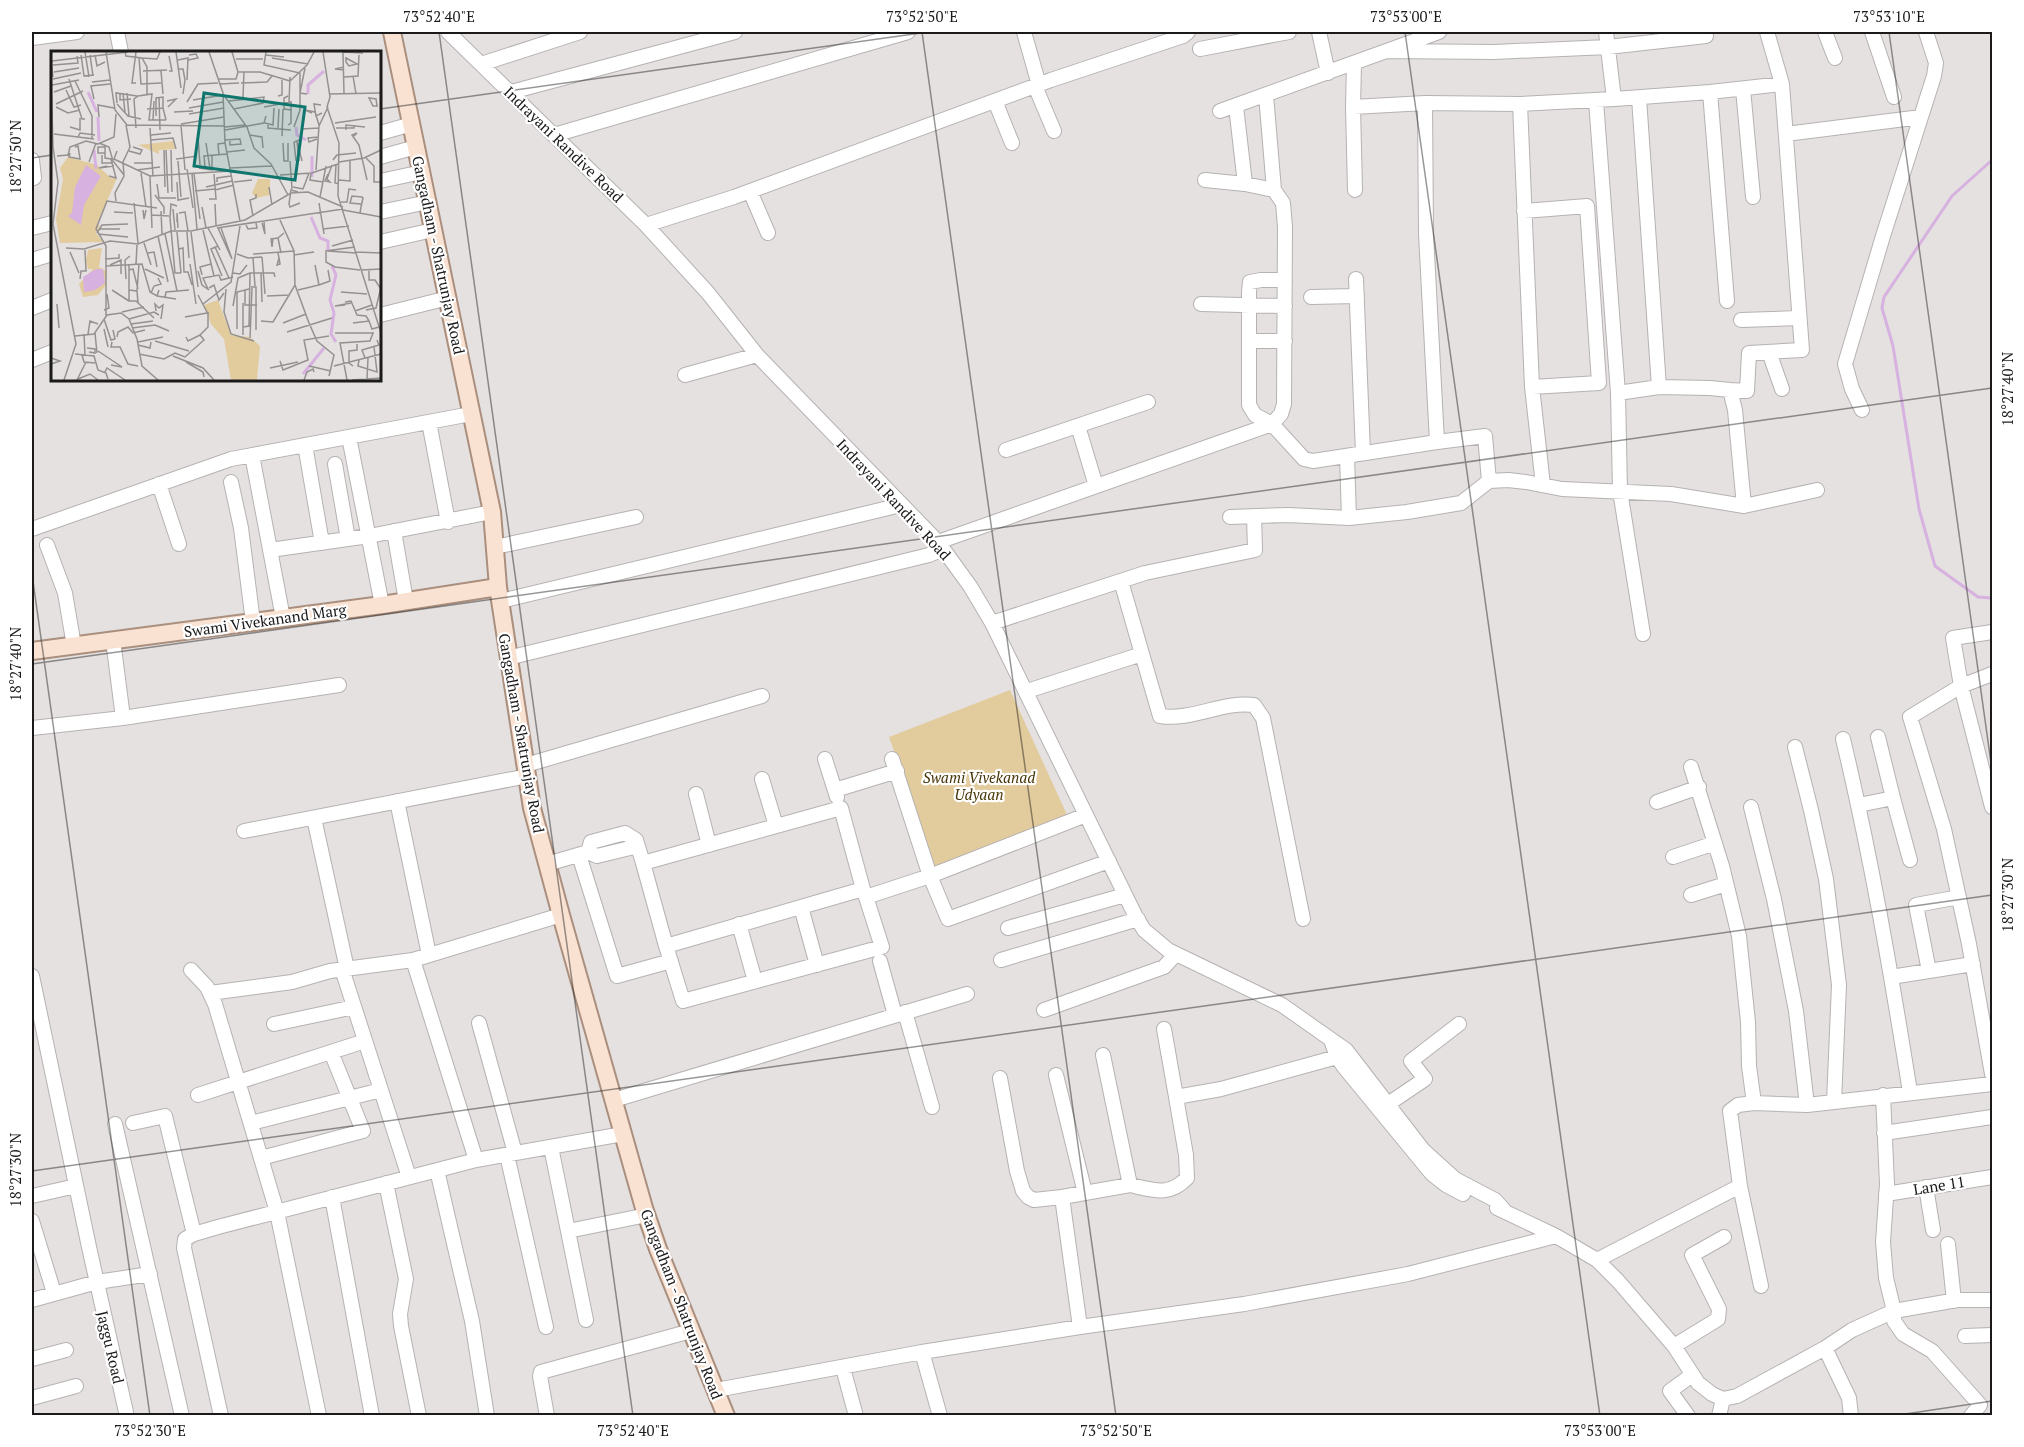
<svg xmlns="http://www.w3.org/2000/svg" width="2024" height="1447" font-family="'PT Serif',serif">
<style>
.green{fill:#e2cb9d}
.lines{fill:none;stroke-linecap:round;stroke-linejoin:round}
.stream{stroke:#d7b1df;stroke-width:3}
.minor-casing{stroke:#b6b2b2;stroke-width:16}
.major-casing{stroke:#aa8f7e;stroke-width:20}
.minor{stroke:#fff;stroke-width:14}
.major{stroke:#fae2d2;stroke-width:16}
.ticks{fill:none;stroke:#1b1919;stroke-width:1.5;stroke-opacity:0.45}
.labels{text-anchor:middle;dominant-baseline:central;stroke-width:4.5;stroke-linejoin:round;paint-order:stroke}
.street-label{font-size:15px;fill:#1b1919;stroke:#fff}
.park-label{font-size:15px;font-style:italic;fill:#473508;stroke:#fff}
.inset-river{fill:none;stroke:#d7b1df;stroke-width:3}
.inset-road{fill:none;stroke:#949190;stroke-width:1.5}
.view{fill:#0f766e;fill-opacity:0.15;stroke:#0f766e;stroke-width:3}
.inset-edge{fill:none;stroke:#1b1919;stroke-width:3}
.neatline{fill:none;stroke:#1b1919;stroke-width:2}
.ticks-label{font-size:15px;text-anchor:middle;fill:#1b1919}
</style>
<rect width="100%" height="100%" fill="#e5e1e0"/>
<path class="green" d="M1010 690 1073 828 938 875 889 737Z"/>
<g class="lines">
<path class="stream" d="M1992 160 1952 196 1884 297 1882 308 1893 346 1919 509 1935 566 1978 597 1992 598"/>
<defs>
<path id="minor" d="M117 32 121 52
M448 32 646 225 708 293 757 355 938 542 970 586 992 623 1135 915 1144 930 1168 950 1282 1005 1346 1050 1423 1150 1455 1179 1495 1200 1504 1210
M1024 32 1039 85
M1319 32 1328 73
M1606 32 1614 99 1710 92 1782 84
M1825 32 1835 58
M1872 32 1894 97
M32 38 77 32
M1200 49 1289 32
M1387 51 1494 52 1608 47 1706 36
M1354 63 1353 107 1425 103 1520 104 1614 99
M481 64 580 32
M1035 86 1054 131
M1743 89 1753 197
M511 92 735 32
M1710 92 1727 301
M1266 95 1274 190 1283 203 1285 227 1284 404 1281 414 1272 424 1304 459 1313 461 1437 442 1426 234 1425 103
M1639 98 1659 387 1710 388 1730 390 1735 410 1744 506
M995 101 1012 143
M1596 101 1618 393 1620 491 1643 634
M1520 104 1532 387 1543 485
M1236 106 1245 184
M1353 107 1355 190
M1220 111 1439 32
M380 133 412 124
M1786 134 1921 117
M554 135 908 32
M380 157 416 147
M32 160 34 178
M1205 180 1245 184 1274 190
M380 181 422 172
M750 191 768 233
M1524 211 1587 206 1599 383 1532 387
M380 212 428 202
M646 225 734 197 1051 80 1183 36 1188 32
M32 228 52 223
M380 242 433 230
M32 260 52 254
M1356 279 1363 453
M1311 297 1357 296
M1201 304 1285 306
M32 308 52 300
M380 315 448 298
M1741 320 1799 318
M1249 341H1285
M1769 352 1782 389
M32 360 52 352
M685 375 757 355
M1730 390 1747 391 1749 353 1802 350 1782 84 1767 32
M1618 393 1659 387
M1862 410 1852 389 1845 364 1883 236 1934 76 1936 63 1926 32
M429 422 448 522
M1272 424 1255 415 1249 405V292L1250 282 1261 280H1285
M1078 426 1096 486
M349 437 382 605
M1437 442 1485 436 1489 481
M305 445 322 543
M1006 450 1148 402
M252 455 283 618
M1347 456 1349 518 1407 512 1461 503 1489 481 1508 480 1526 482 1562 489 1671 494 1744 506 1817 490
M335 464 348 539
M231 482 241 528 253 622
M159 484 179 544
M1230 517 1288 515 1349 518
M32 529 231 459 471 414
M394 531 406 601
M47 545 65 593 74 646
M495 547 636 517
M270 550 369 536 492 512
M1121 581 1142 654
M501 601 901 505
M992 623 1145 573 1255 550 1254 516
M1992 632 1953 638 1961 686 1992 674
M113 640 123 718
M508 658 929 555 936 552 938 542 1272 424
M1027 691 1142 654 1160 716C1192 721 1222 701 1254 705L1263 718 1303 919
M32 728 123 718 339 685
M1878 737 1893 798
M1843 739C1871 856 1891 973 1910 1092
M825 759 837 797
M892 759 930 876 948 919 1109 861
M526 765 762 696
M1691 767 1722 866 1739 936 1748 1022 1749 1066 1754 1103 1807 1105 1834 1102 1839 985 1826 879 1811 810 1795 747
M762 779 776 826
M835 790 897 771
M696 794 709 845
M397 801 429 955
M1657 802 1699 787
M1859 805 1893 798 1910 860
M1751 807 1774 899 1796 1011 1807 1105
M1992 807 1961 686 1910 717 1944 829 1969 944 1992 1074
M314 818 347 969
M244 831 528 776
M588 852 591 842 625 833 636 840 643 863 841 808 863 889 666 946 643 863
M579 855 617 976 671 961
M1673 857 1715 843
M547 864 588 852 597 856 630 848 636 840
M864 891 866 897 930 876 1086 815
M1691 895 1726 884
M801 907 817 965
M739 924 755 981
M1008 928 1125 895
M666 946 683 1001 882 947 866 897
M1001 960 1138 919
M880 961 895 1015
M342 969 409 1177
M191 970 207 987 215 1004 277 1212 319 1416
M1929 971 1916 905 1959 897
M32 976 89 1247 126 1412
M1891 977 1973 964
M210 993 292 982 330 971 413 960
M1044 1010 1164 967 1176 954
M905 1012 932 1107
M479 1023 515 1153
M274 1024 354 1007
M1164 1029 1176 1097
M1331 1040 1337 1057 1344 1067 1432 1174 1446 1185 1463 1194
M1056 1075 1085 1193
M1000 1078 1017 1171 1023 1191 1028 1197 1034 1200 1062 1197
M198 1095 365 1041
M1883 1095 1887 1184 1883 1242 1886 1278 1894 1311V1321L1903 1334 1932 1351 1980 1405 1971 1416
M614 1100 967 994
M1834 1102 1992 1084
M1388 1104 1425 1079 1411 1061 1459 1024
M133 1123 165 1116 194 1234
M251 1123 381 1090
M115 1124 182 1416
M1884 1133 1992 1117
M551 1147 586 1320
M507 1155 546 1327
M261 1158 363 1131 331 1052
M476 1160 413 960 561 915
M437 1170 472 1321 487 1416
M386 1183 406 1279 400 1314 401 1326 419 1416
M1130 1185C1153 1190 1169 1197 1187 1178L1186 1155 1176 1097 1221 1089 1337 1057 1342 1053
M1740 1186 1761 1286
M1926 1187 1933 1230
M1886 1194 1992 1177
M32 1196 76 1186
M332 1197 372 1416
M1497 1208 1556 1236 1597 1260 1618 1281 1674 1346 1698 1383 1712 1394 1723 1399
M32 1221 54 1293
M568 1231 647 1215
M1948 1244 1954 1301
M1597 1260 1740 1186 1730 1111 1738 1105 1754 1103
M32 1300 97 1282 150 1274
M1080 1327 1062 1197 1130 1185 1103 1055
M1965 1336 1992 1335
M1674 1346 1718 1319 1719 1309 1692 1255 1724 1237
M1825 1348 1849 1398 1851 1416
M922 1352 940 1416
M32 1359 66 1350
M843 1368 856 1416
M716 1390 922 1352 1080 1327 1244 1304 1408 1274 1556 1236
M32 1398 76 1386
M1723 1399 1737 1396 1825 1348 1852 1330 1894 1311 1957 1300H1992
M221 1416 184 1248 185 1239 194 1234 218 1227 476 1160 623 1134
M547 1416 540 1376 541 1372 691 1331
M1688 1416 1670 1391 1692 1375
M1719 1416 1723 1399"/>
<path id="major" d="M392 32 492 512 498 587 532 808 561 915 644 1208 658 1249 726 1416
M32 651 382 605 498 587"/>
</defs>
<use href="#minor" class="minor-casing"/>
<use href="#major" class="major-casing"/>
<use href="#minor" class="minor"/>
<use href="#major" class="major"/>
</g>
<path class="ticks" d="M439 32 633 1416M922 32 1116 1416M1405 32 1600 1416M1889 32 1992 770M380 109 928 32M32 158 52 155M32 574 150 1416M32 664 1992 388M32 1171 1992 895M1892 1416 1992 1401"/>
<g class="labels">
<g class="street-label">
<text transform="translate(564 144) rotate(44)">Indrayani Randive Road</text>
<text transform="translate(439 255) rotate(78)">Gangadham - Shatrunjay Road</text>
<text transform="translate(894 499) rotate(47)">Indrayani Randive Road</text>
<text transform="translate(265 620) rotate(-8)">Swami Vivekanand Marg</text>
<text transform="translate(522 733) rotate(80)">Gangadham - Shatrunjay Road</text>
<text transform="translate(1939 1185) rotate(-9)">Lane 11</text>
<text transform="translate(682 1304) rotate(69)">Gangadham - Shatrunjay Road</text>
<text transform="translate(111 1347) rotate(77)">Jaggu Road</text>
</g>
<g class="park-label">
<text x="979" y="777">Swami Vivekanad<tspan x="979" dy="17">Udyaan</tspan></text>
</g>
</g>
<g transform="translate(51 51)">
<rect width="330" height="330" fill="#e5e1e0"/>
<path d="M122 90 124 98 108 99V103L87 94ZM17 106 46 114 60 127H66L46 173 49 175 45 182 52 191 9 192 5 168 12 128 9 117ZM207 128H219V144L205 147 201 142ZM51 197 48 216 56 220 55 234 47 244 32 246 28 233 42 218H37L35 210 37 199ZM167 249 180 284 199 286 209 295 206 329H180L173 288 160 273 153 254Z" fill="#e2cb9d"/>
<path d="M35 114 50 125 33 154 30 174 17 165 21 162 24 136ZM45 218H52L54 232 44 239 33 241 32 226Z" fill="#d7b1df"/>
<path class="inset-river" d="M37 41 46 61M257 43V34L273 20M47 66 48 90M245 76 246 84 255 89M43 99 45 118M261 126V105M260 166 269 187 277 190V199M281 215 285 224 279 249 283 262 280 283 285 291M252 323 273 297"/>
<path class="inset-road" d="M34 1 38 26M55 1 64 59 76 74 174 75M74 1 75 5 91 7 96 16V44M85 1 81 32H85M125 1 130 37M158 1 172 42 174 92 189 170M181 1 187 21M215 1 213 14 249 22V59L243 76M272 1 279 46 276 56 288 92 287 145 330 282M292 1 293 43M292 1 312 2M30 4 33 25 43 24M39 4 42 25M44 4 46 15 54 11M215 4 233 6M118 5 121 20H118M88 6 90 33 110 32M295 6V11L298 15 306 13 295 7M0 7 2 26M91 7 106 8 109 1M221 7 257 13M185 8H212M127 9 137 7 136 29M137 9 147 7 145 3 138 4M1 10 77 1M2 14 27 12 26 5M293 16 284 18 293 19M254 17 249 42 256 43M128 18H132L134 29 132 43M92 20 116 19M110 20 112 43M3 21 28 17M0 23 2 96 7 131 2 173 25 293 13 329M302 25 305 43M293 26 307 25 308 4M2 28 30 22M18 28 31 68H34M167 28H185L187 21H209L239 30M24 30 41 65V88M239 30 256 14 263 1M41 31 59 29M190 32 216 31 221 25M168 33 188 32M1 34 28 29M15 39 23 56 30 54M3 41 20 35M69 42V49L80 48M72 42 74 62M76 42 78 65M172 43 196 76 203 97 220 113M278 43 330 42M227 45 231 44V29M237 45 233 47V58L241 59M108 46 109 79M192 46 193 21M43 48 40 35 59 33M142 49 172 44M116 50 125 48 117 56M178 50 213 46 212 52 183 58M136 51 147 33 167 32M238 51 239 26M66 52 65 42 86 45M5 53 32 40M66 53 77 65 90 68M270 54 263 53 265 65 271 62M326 55 325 48 318 47 322 55H327M5 56 17 62 29 59M213 56 240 51V72L237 74M138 57 172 51M96 58 112 57 115 69M123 61 142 60M261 62 254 59 264 61 268 74M138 63 173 57M105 65V47L112 46V57M48 66 47 54 63 57M102 69 103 50M214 72 222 74 223 57M284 72 325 66M130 73 173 66M217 74V77L240 79M130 75 133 107 146 105M19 76 29 79V67M174 76 194 74M85 77 83 48 87 45 101 43 98 69H115M99 77 102 125M227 77 228 58M285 77H303V74M250 78 268 77M174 79 213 72 215 65M295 79V74L314 76M3 83 43 88M100 84 120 82M199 84 211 86 212 97M231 85 232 58M303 85 306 82 301 84 308 94 316 129M27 86 29 82 44 84M147 86 149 114M250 88 246 90 251 110M266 88 258 91 257 87 268 86M100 89 122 87 125 98M174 89 189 88 190 93 179 94V90M243 91 246 90 248 110M243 91 245 110M48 92 58 96 62 110 73 124M155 92 159 118M232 92 233 110H237V92M54 94V107L60 108 65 127 58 125M113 99 114 136M115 99 117 142M120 99 121 141M66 100 63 108 99 125 180 120M78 100 89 103 91 99 82 96M176 101 194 99M19 102 18 106 29 108 27 95 24 96M54 102H47V96H54M51 104V112H61M168 104 167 93 174 92M6 105 17 104 19 96 35 90 47 93 63 86 65 63M285 105 282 109 286 104 305 102M315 107 323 115V131H330M125 108 133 107 134 119M127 110 130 146M239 110 241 138M38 111 45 92M288 111 313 107 330 99M83 112H102M220 113 237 144M285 114 284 132 288 133M56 115 48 117 63 115M154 116 153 105 176 103M148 117 161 119V104M179 117 221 115M136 118 142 157M86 119 109 116M265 119 268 75 277 56M90 122 95 156M260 122 259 129 272 131M141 123 146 178M143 123 149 168M277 123 274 130 279 131 276 128 281 114M229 124 261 122 287 113M99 125 101 177M288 129 299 130V110M126 131 127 149 138 147M166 131V127L180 125M183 131 201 129M106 133 108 147H125M155 136 181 130M218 136 221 154M242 136 252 138 258 122M164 139 183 134M144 140 164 138M247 141 240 139 238 153 239 156 249 152M104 144 113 156V163M269 146 275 115M158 148H165L163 123M65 150 64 142 73 125 72 111 79 96 75 74M290 151H296L298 138 305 139M83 152 87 192M268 152 273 183M164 153 165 174M126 155 120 153 119 167 124 222H130M151 156 155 177M122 158 124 179M92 159 93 168 95 159M292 159 330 166M110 160 111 183M63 161 82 162M128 162 134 161 137 180M309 162 310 156 312 147 311 146 301 145 299 152 310 153M100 164 118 165M202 165 199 149 205 147V143M229 169 243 200 244 234 258 272 266 290 283 304 278 325M126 171V162L127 177M211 172 214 183 213 171M195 174 197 178 206 177 205 172M157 177 169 199M166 177 292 158M167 177 180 206M170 177 181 208M48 178H69M272 178 298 175M152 179 163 225M126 181 130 222M136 181 138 207M140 181 147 236M46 182 51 174 77 173M47 183 77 186M114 183 126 240M107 185 117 231M222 187 221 196 220 188 227 187M93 192 100 214M167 195 160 198 171 225M281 195 302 189M164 196 178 227M304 196 275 200V211L284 216 309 219M15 197 33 198 59 190 87 193 120 180H140L194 169 240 142 257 141 292 156M128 198 132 197 133 221H137L141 234M277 200 305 202M19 201 28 222M305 201 330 202M97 202 103 201 106 216M227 202 228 207 229 213 226 214 228 207M230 202 227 187 233 182M186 203 197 207 211 206M202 203 243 200M243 204 263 201M211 206 214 243M202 207 204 235M54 208 68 207V203M78 213V250H85L103 267M85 213 86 194M139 213 145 253M59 214 70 209V223M55 215 91 213 99 241 106 245 108 239M94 218 113 227M318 218V229H324L330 238M78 219 82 218 87 238M310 219 330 218M147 220 151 234 158 239M182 222 189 223 196 214M210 222 211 251M151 224 149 216 160 213M29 228 30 220H35L34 199M75 228 74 209 79 205M268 234 279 230 277 219M200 236H205V279M0 237V267M158 237 163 234 168 249 173 242M157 238 152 227 168 224 170 229 182 226M175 238 173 261 180 283 203 290M61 239 78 250M78 239 86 240 87 252M194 239V254H206M247 239 268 234 264 214M86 240 88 213M290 241 316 243M100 242 103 235 110 233 107 227M147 244 157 263M106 245 125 248M216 245 239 244M114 246 115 241 138 239M294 251 300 250 306 264 315 265 318 270M192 252V284M6 253 8 277M152 253 180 231 189 175M294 254 284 255 300 252M182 255 187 227 199 222M53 259 58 257 56 243M315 259 325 257 330 236M105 260 104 253 108 257 112 254 110 268M304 260 321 254M71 261 93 256M55 265V195L45 178 56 150 106 157M134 266 156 262M53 268 60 289 64 288 62 279M78 268 103 261 108 264M210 270 222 271 244 234M232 272 255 263M302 272 318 270 321 278 328 276M80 273 102 270M192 276 198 275 199 222H223L224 226M81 277 104 274 118 280M53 278 57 296M186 278V241L198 238M236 281 281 267M44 282 46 302M284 282H323M33 283 34 304M37 283 39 270 47 273M149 284 157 276V261M24 285 43 283 56 264 70 262 78 268 86 288 91 315 107 329M66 286 67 281 77 276 82 282 94 279M199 287 201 237M104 290 138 300M61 291 60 296H69L77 313 87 315M87 291 112 286M87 294 99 297 100 291M36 297 44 298V302L38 301M47 300 71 316 60 314M24 303 43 305 47 319 55 322 57 328M88 303 113 308 124 302 134 306 153 289 149 284 137 290 135 286M31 304 33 311 44 312M122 305 152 317 163 329M0 307 9 310 0 313M314 307 311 299 328 294 326 289M308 309 307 315 326 321 323 296M229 310 232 319 257 309 253 289 278 285M135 311 152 321 153 326M258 315 280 320M283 315 330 303M302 315 298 312V300L306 299V293M219 317 247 311M54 321 56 317 74 329M27 328 39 323 47 329M316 328 317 307M26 329 35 311M253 329 256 321 262 318 263 321M296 329 289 292 319 290 322 282M301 329 330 327"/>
<path class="view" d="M153 42 254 56 244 129 143 115Z"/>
<rect width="330" height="330" class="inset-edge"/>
</g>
<rect width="2024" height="1447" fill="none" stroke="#ffffff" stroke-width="66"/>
<rect x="33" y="33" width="1958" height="1381" class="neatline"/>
<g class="ticks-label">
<text x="439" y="22">73°52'40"E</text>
<text x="922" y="22">73°52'50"E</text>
<text x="1406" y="22">73°53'00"E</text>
<text x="1889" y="22">73°53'10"E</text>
<text transform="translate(16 157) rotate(-90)" y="5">18°27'50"N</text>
<text transform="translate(2008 389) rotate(-90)" y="5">18°27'40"N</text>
<text transform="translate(16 664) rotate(-90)" y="5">18°27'40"N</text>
<text transform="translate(2008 895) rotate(-90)" y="5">18°27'30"N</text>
<text transform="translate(16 1170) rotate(-90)" y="5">18°27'30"N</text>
<text x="150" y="1436">73°52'30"E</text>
<text x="633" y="1436">73°52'40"E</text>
<text x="1116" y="1436">73°52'50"E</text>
<text x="1600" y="1436">73°53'00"E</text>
</g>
</svg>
